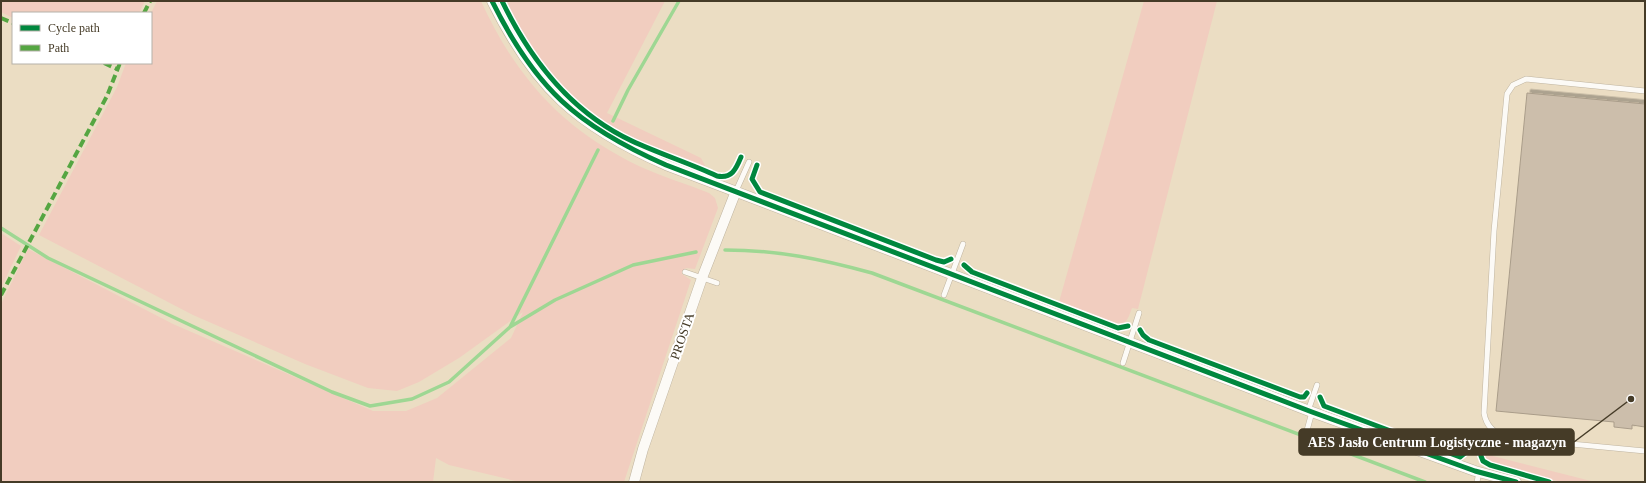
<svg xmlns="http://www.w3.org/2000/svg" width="1646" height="483" font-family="'Times New Roman',serif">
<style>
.green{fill:#f1cdbf}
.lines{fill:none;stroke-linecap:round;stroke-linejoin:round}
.stream{stroke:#9ed793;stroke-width:3.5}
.building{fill:#ccbeab;stroke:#aa9d8a;filter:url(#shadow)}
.service-casing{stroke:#bfb4a0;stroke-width:6}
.minor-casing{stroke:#bfb4a0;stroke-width:11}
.service{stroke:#fcfaf6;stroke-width:5}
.minor{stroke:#fcfaf6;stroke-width:10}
.quiet{stroke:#55a642;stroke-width:4;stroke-dasharray:8 4;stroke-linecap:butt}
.cycleway-casing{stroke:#fff;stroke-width:8}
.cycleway{stroke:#00873e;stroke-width:5}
.labels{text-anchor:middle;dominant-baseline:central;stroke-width:4;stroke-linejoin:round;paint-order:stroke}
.street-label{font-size:13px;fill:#453b27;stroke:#fff}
.leader{fill:none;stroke:#453b27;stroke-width:1.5}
.callout-dot{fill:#453b27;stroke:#fff;stroke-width:1.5}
.callout{fill:#453b27;stroke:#453b27;stroke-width:1.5}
.callout-label{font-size:14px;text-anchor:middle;font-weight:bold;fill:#fff}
</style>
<defs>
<filter id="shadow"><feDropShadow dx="3.5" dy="-3.5" stdDeviation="0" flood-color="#0004"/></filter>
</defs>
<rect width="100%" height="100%" fill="#ebddc3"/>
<path class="green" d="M1 1H145L139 13H13V18L1 12Z
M157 1H481C516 78 564 131 641 167 663 177 687 184 709 193L715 198 718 208 695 269 686 268 682 274 691 280 624 482H520L449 465 436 458 433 482H1V304L28 249 173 324 373 411H406L437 398 511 338 523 312 459 358 419 382 397 391 368 388 305 364 193 315 39 235 117 87 126 63H151V13Z
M504 1H665L607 113 701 158 708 171C681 160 653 150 627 136 571 105 531 58 504 1Z
M1144 1H1217L1138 309 1132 308C1129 316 1127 325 1117 325L1059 302Z
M1 233 21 246 1 288Z
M1481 438 1484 439V445L1493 456 1595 482H1561L1490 463 1484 456 1479 455Z"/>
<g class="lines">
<path class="stream" d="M613 121 628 90 679 1
M1 228 48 258 332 392 370 406 412 399 449 382 510 327 555 300 633 265 696 252
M725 250C778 250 821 259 872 273L1425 482
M510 327 598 150"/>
</g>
<path class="building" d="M1527 93 1645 104V427L1632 425V429L1614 427V422L1496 411Z"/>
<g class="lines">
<defs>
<path id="service" d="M1645 91 1526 79 1513 85 1507 94 1494 231 1484 413C1486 426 1495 434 1508 438L1645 451
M736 191 749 162
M685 272 717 283
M944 295 963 244
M1123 363 1139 313
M1308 411 1317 385
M1306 434 1312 412
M1477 482 1479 472"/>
<path id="minor" d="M492 1C535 88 577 126 666 165L1312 412 1475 471 1516 482
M634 482 643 449 702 278 736 191"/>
</defs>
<use href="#service" class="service-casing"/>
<use href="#minor" class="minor-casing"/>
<use href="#service" class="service"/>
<use href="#minor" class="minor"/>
<path class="quiet" d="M144 13 150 1
M1 18 13 23
M104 63 117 69
M1 295 107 96 120 63"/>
<defs>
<path id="cycleway" d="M492 1C535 88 577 126 666 165L1312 412 1475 471 1516 482
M502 1C530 59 572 113 632 141 660 154 689 163 717 176 732 179 736 169 741 157
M757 165 752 179 760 192 936 260 944 262 951 259
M964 265 972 272 1118 328 1128 326
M1140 330 1143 335 1149 340 1300 397H1304L1307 393
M1320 397 1324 406 1460 457 1466 452
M1481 456 1483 461 1490 465 1549 482"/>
</defs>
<use href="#cycleway" class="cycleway-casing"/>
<use href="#cycleway" class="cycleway"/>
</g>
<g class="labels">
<g class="street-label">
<text transform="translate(682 336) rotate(-71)">PROSTA</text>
</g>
</g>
<path class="leader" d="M1631 399L1574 442"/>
<circle class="callout-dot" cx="1631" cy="399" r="4"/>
<rect class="callout" x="1299" y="429" width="275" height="26" rx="4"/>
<g class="callout-label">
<text x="1437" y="447">AES Jasło Centrum Logistyczne - magazyn</text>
</g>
<rect width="1646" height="483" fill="none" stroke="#453b27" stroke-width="4"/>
<rect x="12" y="12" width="140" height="52" fill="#ffffff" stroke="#b5b1a9"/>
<rect x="20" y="25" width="20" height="6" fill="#00873e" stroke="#b5b1a9"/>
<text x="48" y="32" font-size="12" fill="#453b27">Cycle path</text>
<rect x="20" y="45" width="20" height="6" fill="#55a642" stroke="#b5b1a9"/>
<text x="48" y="52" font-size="12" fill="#453b27">Path</text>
</svg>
